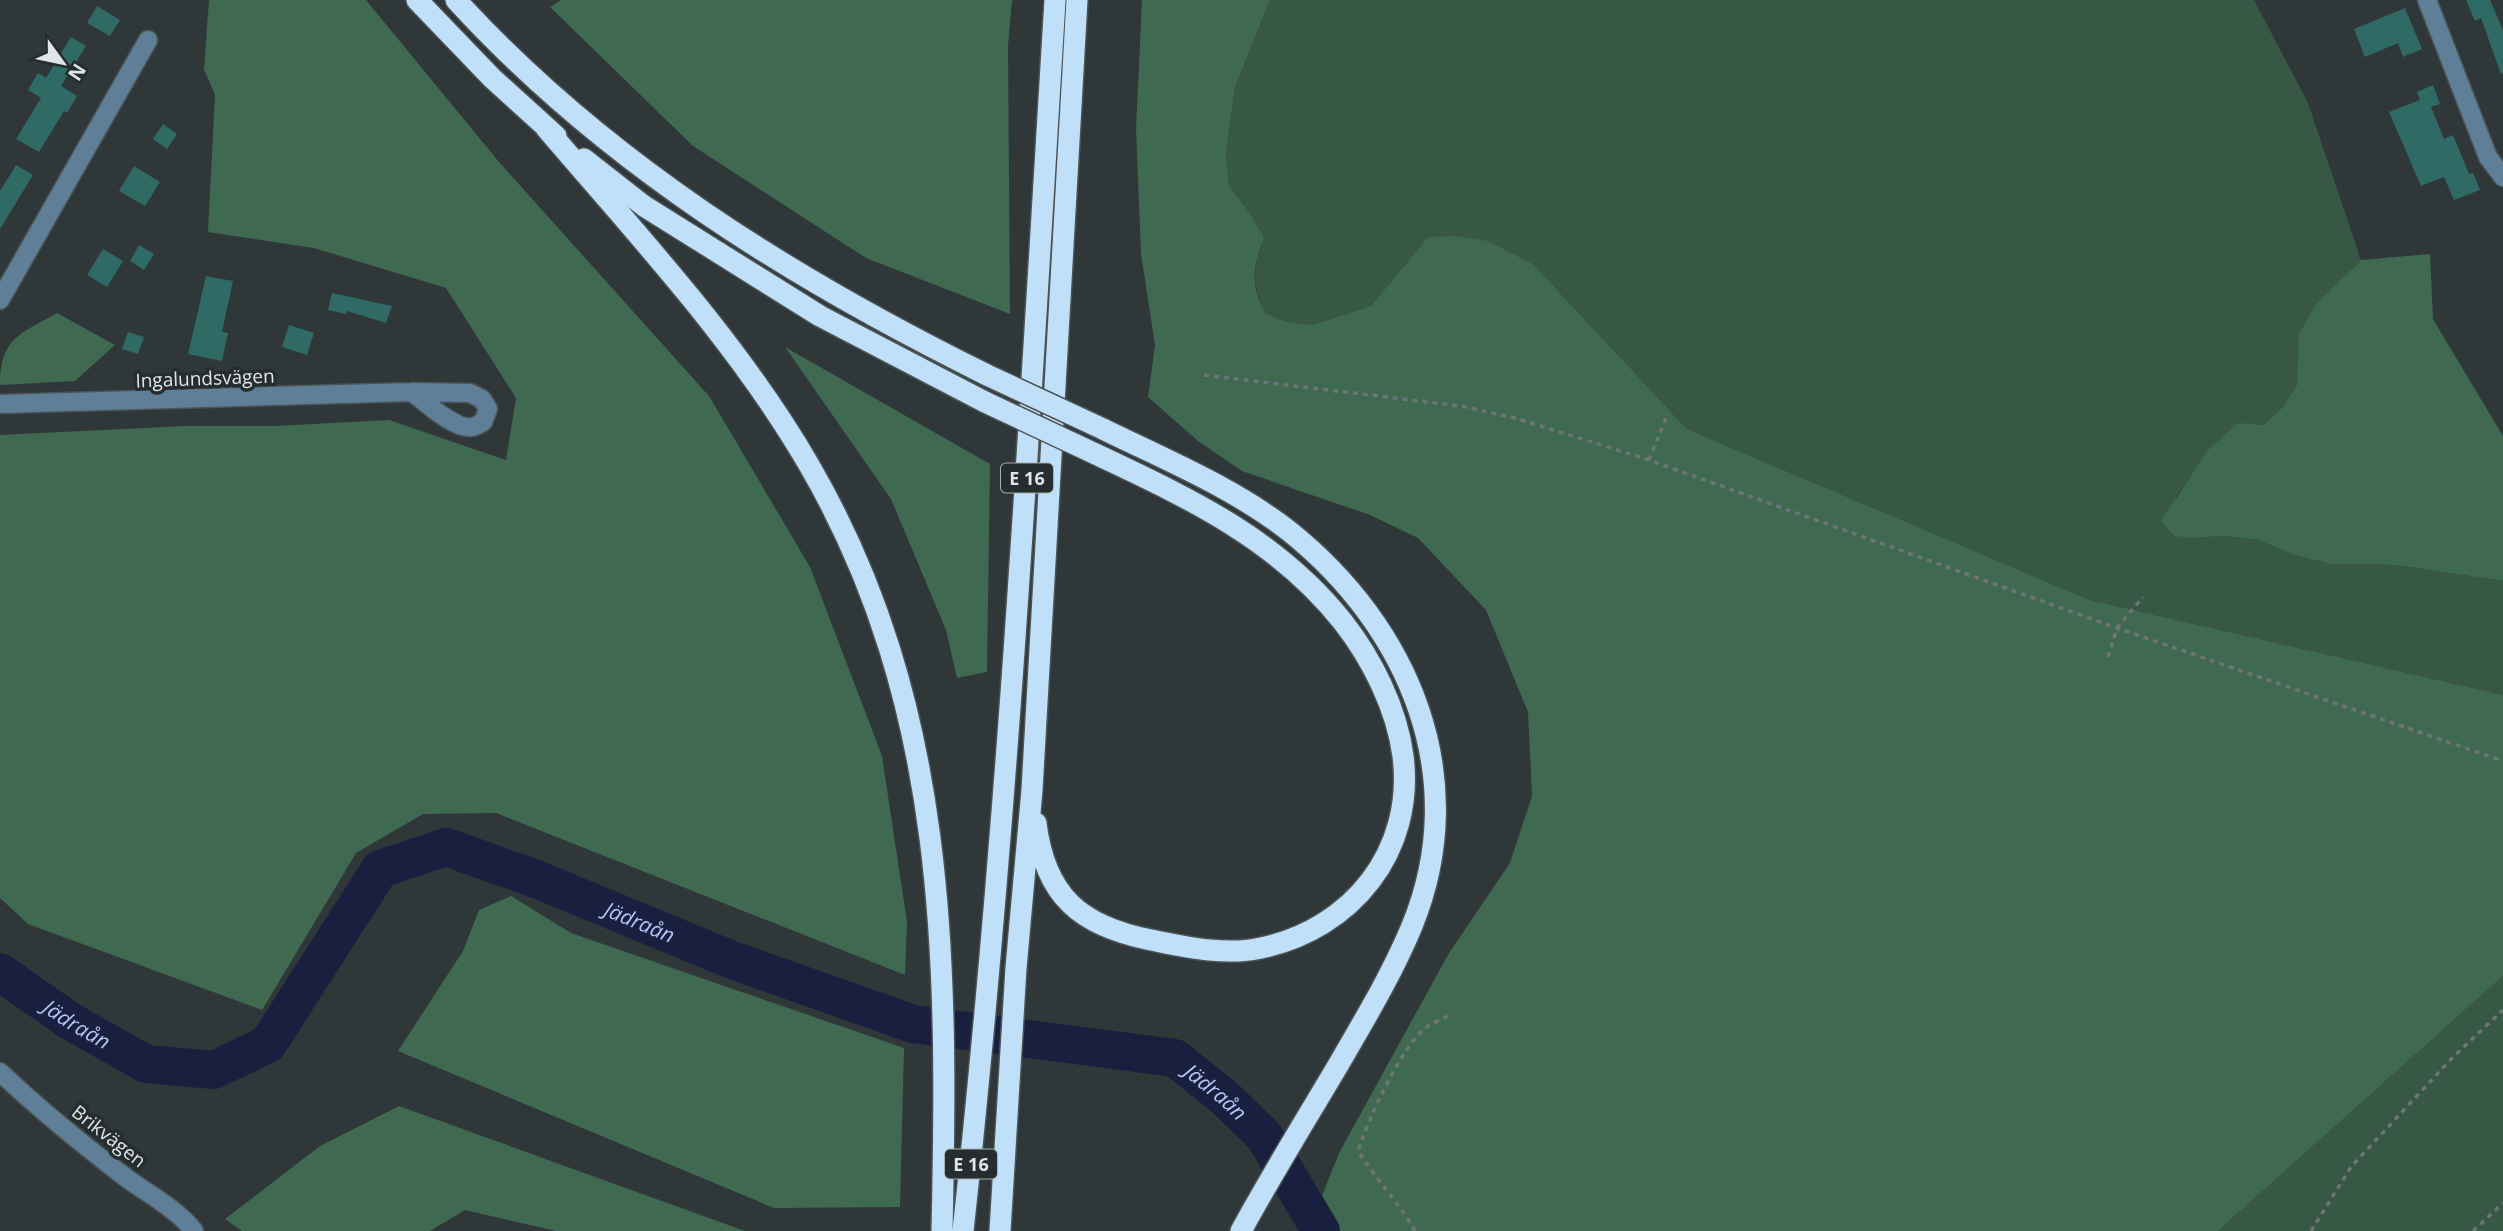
<svg xmlns="http://www.w3.org/2000/svg" width="2503" height="1231" font-family="'Open Sans',sans-serif">
<style>
.green{fill:#365844}
.forest{fill:#406951}
.lines{fill:none;stroke-linecap:round;stroke-linejoin:round}
.river{stroke:#181f3f;stroke-width:38}
.building{fill:#306a64}
.minor-casing{stroke:#4b5355;stroke-width:21}
.highway-casing{stroke:#4b5355;stroke-width:24}
.path{stroke:#6e7577;stroke-width:3.5;stroke-dasharray:5 5;stroke-linecap:butt}
.minor{stroke:#5f7f99;stroke-width:18}
.highway{stroke:#c0dff9;stroke-width:21}
.highway-bridge-casing{stroke:#4b5355;stroke-width:24;stroke-linecap:butt}
.highway-bridge{stroke:#c0dff9;stroke-width:21}
.labels{text-anchor:middle;dominant-baseline:central;stroke-width:7;stroke-linejoin:round;paint-order:stroke}
.shield{fill:#252d2f;stroke:#a7aeaf;stroke-width:2}
.shield-label{font-size:18px;font-weight:bold;fill:#dfe5e6}
.street-label{font-size:19px;fill:#dfe5e6;stroke:#252d2f}
.water-label{font-size:21px;font-style:italic;fill:#b5c3f6;stroke:#252d2f}
</style>
<rect width="100%" height="100%" fill="#2f3739"/>
<path class="green" d="M1270 0H2254L2308 103 2361 260 2316 304 2297 385 2282 408 2263 425 2191 475 2176 497 2196 538 2222 536 2258 540 2294 555 2331 564 2396 565 2503 581V695L2090 600 1687 429 1534 265 1428 237 1371 306 1313 325 1284 321 1266 314C1250 280 1253 272 1264 237L1249 212 1229 185 1226 153 1235 87Z
M2503 976V1231H2218Z"/>
<path class="forest" d="M209 0H366L499 162 709 396 810 567 882 756 907 922 905 975 496 813 423 814 356 853 262 1010 28 924 0 898V435L185 426H275L389 420 506 460 516 398 446 288 314 248 208 232 215 95 204 69Z
M561 0H1012L1008 46 1010 314 866 258 693 146 550 7Z
M1142 0H1270L1235 87 1226 153 1229 185 1249 212 1264 237C1253 271 1249 281 1266 314L1284 321 1313 325 1371 306 1428 237 1456 236 1488 241 1534 265 1687 429 2090 600 2503 695V976L2218 1231H1308L1339 1153 1449 953 1510 863 1532 796 1528 712 1486 610 1418 538 1370 515 1242 471 1198 441 1148 397 1155 345 1141 254 1136 129Z
M2430 254 2433 319 2503 436V581L2396 565 2331 564 2294 555 2258 540 2222 536 2196 538 2174 536 2161 521 2207 451 2238 423 2263 425 2282 408 2297 385 2299 334 2316 304 2361 260Z
M57 313 115 345 75 381 0 385C0 338 20 334 57 313Z
M785 347 990 464 987 672 957 678 946 630 891 499Z
M511 896 571 933 904 1048 900 1207 774 1208 398 1051 463 951 479 910Z
M399 1106 745 1231H556L465 1210 430 1231H242L225 1219 320 1146Z"/>
<g class="lines">
<path class="river" id="s1" d="M0 972 70 1021 146 1064 214 1070 268 1044 380 869 446 847 536 879 732 960 913 1024 1175 1058 1225 1098 1264 1136 1321 1231"/>
</g>
<path class="building" d="M2466 0H2490L2503 30V73L2501 74 2481 18 2475 21Z
M97 6 120 20 110 36 87 23Z
M2405 8 2422 49 2403 57 2398 43 2365 57 2354 29Z
M71 37 86 46 61 86 77 96 67 113 64 111 39 152 16 139 41 98 28 90 38 73 46 78Z
M2433 85 2440 104 2431 107 2444 139 2453 135 2469 174 2473 173 2480 190 2454 200 2444 177 2421 186 2389 112 2420 100 2417 92Z
M163 124 177 134 167 149 153 139Z
M16 165 33 175 0 229V191Z
M134 166 160 182 145 206 119 191Z
M139 245 154 254 144 270 130 261Z
M103 249 123 261 107 287 87 275Z
M206 276 233 281 222 332 228 333 222 361 188 354Z
M332 293 392 306 386 323 347 311 346 314 328 310Z
M289 325 314 333 307 355 282 347Z
M128 332 144 337 138 354 122 349Z"/>
<g class="lines">
<defs>
<path id="minor" d="M2427 0 2488 157 2503 177
M0 300 148 40
M0 404 412 392 470 393 482 399 488 409 483 422C482 423 474 427 472 427 455 430 425 402 412 392
M0 1072C39 1109 82 1144 125 1177 148 1194 177 1209 194 1231"/>
<path id="highway" d="M417 0 492 78 556 136
M456 0C604 162 791 278 987 375
M546 128C638 236 737 341 809 465 948 704 948 963 942 1231
M584 159 644 206 820 316 985 402
M1103 429C1166 460 1234 488 1289 531 1409 627 1473 777 1412 926 1392 974 1366 1017 1340 1062 1307 1118 1272 1174 1241 1231
M1036 823C1045 896 1080 926 1151 940 1186 947 1225 956 1261 948 1352 929 1415 851 1403 756 1397 709 1372 659 1343 622 1279 541 1193 500 1102 457
M963 1231C1008 822 1030 411 1055 0
M1000 1231 1016 968 1032 790 1077 0"/>
</defs>
<use href="#minor" class="minor-casing"/>
<use href="#highway" class="highway-casing"/>
<path class="path" d="M1204 375 1461 406 1515 418 1649 460 2117 628 2503 761
M1649 460 1666 418
M2108 657 2117 628 2143 597
M1415 1231C1399 1203 1376 1179 1358 1151 1368 1120 1402 1044 1428 1026 1434 1022 1442 1019 1448 1016
M2311 1231 2351 1167 2453 1057 2503 1010
M2473 1231 2503 1203"/>
<use href="#minor" class="minor"/>
<use href="#highway" class="highway"/>
<defs>
<path id="highway-bridge" d="M987 375 1103 429
M985 402 1102 457"/>
</defs>
<use href="#highway-bridge" class="highway-bridge-casing"/>
<use href="#highway-bridge" class="highway-bridge"/>
</g>
<g class="labels">
<g class="shield">
<rect x="1001" y="463.5" width="52" height="29" rx="5"/>
<rect x="945" y="1149.5" width="52" height="29" rx="5"/>
</g>
<g class="shield-label">
<text x="1027" y="478">E 16</text>
<text x="971" y="1164">E 16</text>
</g>
<g class="street-label">
<text transform="translate(205 378) rotate(-2)">Ingalundsvägen</text>
<text transform="translate(109 1136) rotate(38)">Brikvägen</text>
</g>
<g class="water-label">
<text stroke="none"><textPath href="#s1" startOffset="786">Jädraån</textPath></text>
<text stroke="none"><textPath href="#s1" startOffset="93">Jädraån</textPath></text>
<text stroke="none"><textPath href="#s1" startOffset="1395">Jädraån</textPath></text>
</g>
</g>
<g transform="translate(63 63) rotate(123)" stroke="#252d2f" stroke-width="5" paint-order="stroke">
<path d="M0-5L12 26L0 18L-12 26Z" fill="#dfe5e6"/>
<text y="-10" font-size="19" font-weight="bold" text-anchor="middle" fill="#dfe5e6">N</text>
</g>
</svg>
